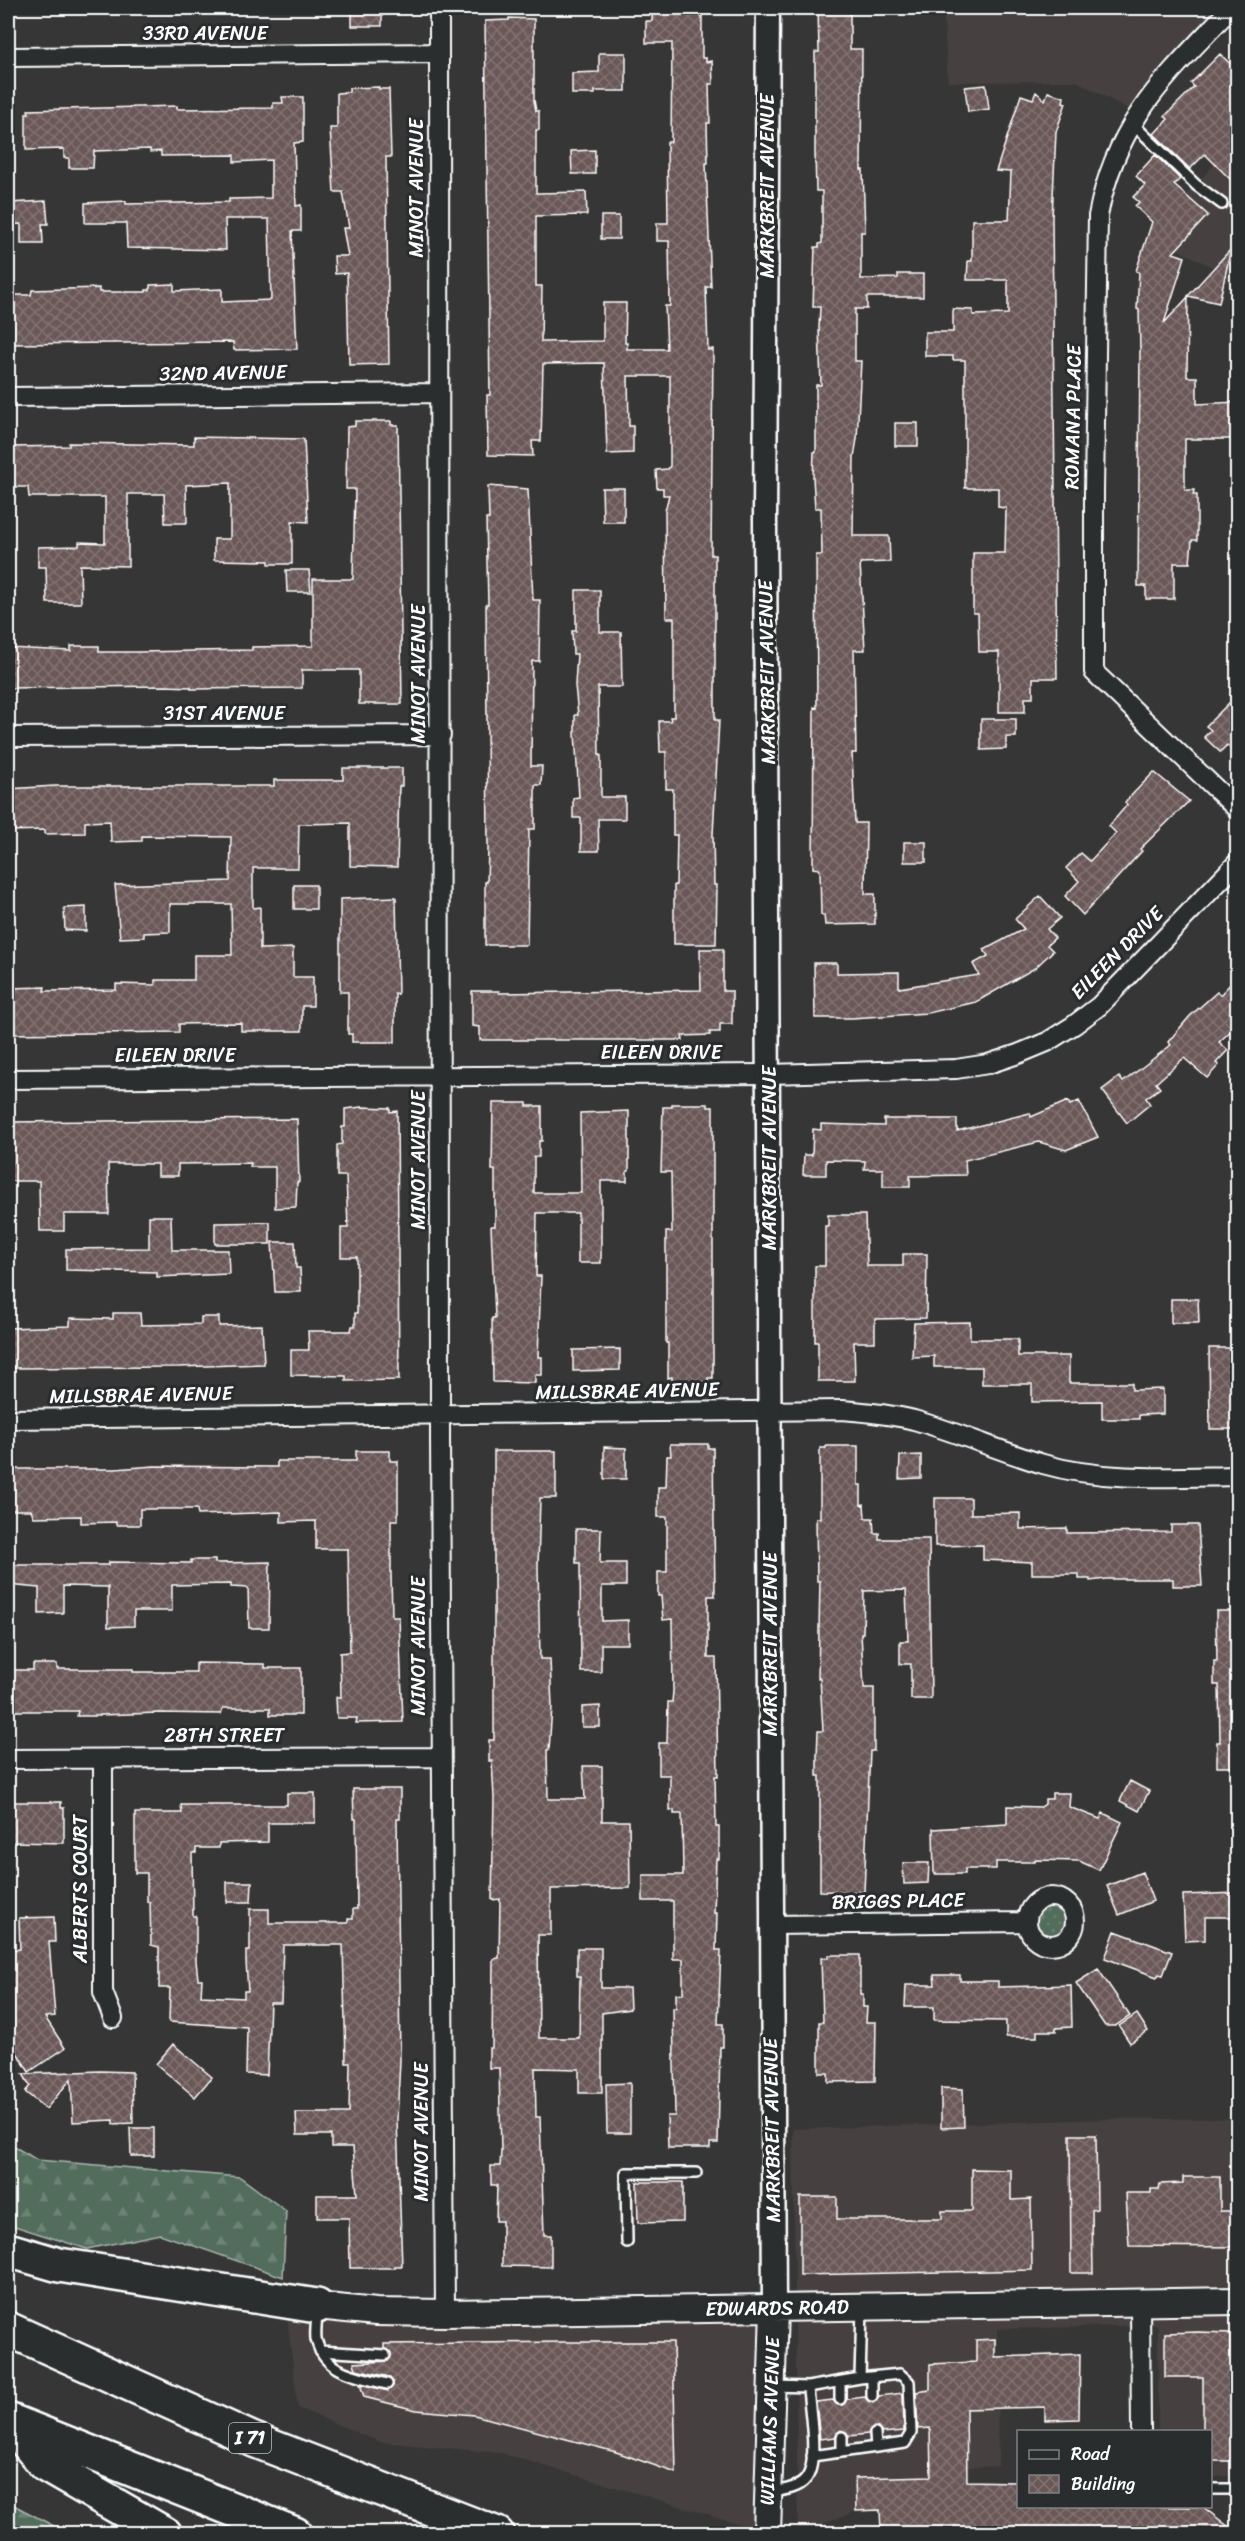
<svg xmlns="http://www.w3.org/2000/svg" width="1245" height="2541" font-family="Sriracha,sans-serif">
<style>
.built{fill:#474040}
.grass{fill:url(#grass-dots);stroke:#a8b6ae;stroke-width:1.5}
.forest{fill:url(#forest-firs);stroke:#a8b6ae;stroke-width:1.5}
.building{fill:url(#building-cross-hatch);stroke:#fff;stroke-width:1.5}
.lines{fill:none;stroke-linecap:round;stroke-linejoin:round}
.service-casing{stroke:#fff;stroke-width:14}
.minor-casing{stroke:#fff;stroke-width:22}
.tertiary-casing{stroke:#fff;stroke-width:27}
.secondary-casing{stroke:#fff;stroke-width:30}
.motorway-casing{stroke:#fff;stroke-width:38}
.service{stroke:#2a2d2e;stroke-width:9}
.minor{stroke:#2a2d2e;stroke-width:18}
.tertiary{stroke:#2a2d2e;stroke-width:22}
.secondary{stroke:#2a2d2e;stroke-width:26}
.motorway{stroke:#2a2d2e;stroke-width:33}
.labels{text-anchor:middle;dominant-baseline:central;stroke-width:6;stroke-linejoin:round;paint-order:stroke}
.shield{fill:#2a2d2e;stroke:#bfc0c0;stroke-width:1.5}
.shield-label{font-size:18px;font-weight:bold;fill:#fff}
.street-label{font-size:20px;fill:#fff;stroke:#2a2d2e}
</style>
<defs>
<pattern id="grass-dots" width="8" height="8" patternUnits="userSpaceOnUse" patternTransform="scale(1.5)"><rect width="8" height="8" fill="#526d5c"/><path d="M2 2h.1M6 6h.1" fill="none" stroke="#6c8374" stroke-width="1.8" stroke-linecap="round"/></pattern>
<pattern id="forest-firs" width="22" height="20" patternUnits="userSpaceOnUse" patternTransform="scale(1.5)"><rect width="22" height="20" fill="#526d5c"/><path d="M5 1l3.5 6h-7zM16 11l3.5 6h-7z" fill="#6c8374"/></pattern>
<pattern id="building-cross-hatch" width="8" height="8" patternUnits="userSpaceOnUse" patternTransform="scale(1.5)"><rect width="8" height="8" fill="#6b5958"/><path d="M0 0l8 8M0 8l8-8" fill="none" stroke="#817271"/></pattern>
</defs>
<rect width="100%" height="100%" fill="#373636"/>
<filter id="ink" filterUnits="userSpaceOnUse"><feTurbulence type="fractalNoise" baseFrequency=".0167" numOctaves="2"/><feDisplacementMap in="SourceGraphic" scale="12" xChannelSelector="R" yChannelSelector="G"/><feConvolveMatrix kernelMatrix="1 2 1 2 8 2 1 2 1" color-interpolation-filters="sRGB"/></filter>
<g filter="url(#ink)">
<path class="built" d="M943 8H1231L1137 114 1077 81 948 82Z
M1237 140V292L1214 268 1149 235Z
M1109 2119H1237V2475L1211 2477 1210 2432 1158 2431V2325L997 2329 998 2466 954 2468V2510L854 2512 798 2533 793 2129Z
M774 2308 767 2532 501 2453 380 2442 298 2408 287 2316Z"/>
<path class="grass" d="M1034 1922a16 16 0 1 1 32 0a16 16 0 1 1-32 0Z"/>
<path class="forest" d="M8 2143 37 2160 240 2177 286 2211 283 2277 160 2234 87 2249 8 2224Z
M8 2502 67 2533H8Z"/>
<path class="building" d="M352 8H382V26H352Z
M652 8H702V58H706V62L712 61 713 84H709L710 123H707L708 163H706L711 287H706L708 350 713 349 711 555H715V720H719L713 835 714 885H717L716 944H674V885H676L677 835H673V789H666V752H660L659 721H671L670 717H674V618H666L665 511 669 495H663V488H657L656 470 668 469 670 466V376H628L629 426H633V453L607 454 604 363 543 364 541 441H532L533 456 488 455 487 395H490L485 21 509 20V18L534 19V100L536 111H539V130H536V193L586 192 587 215 536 216V286H542L541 342 603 341V303H626L625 343H627V349H667L665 306H670L669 241H657V223H668L667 142H671L672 43H646V21H652Z
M818 8H850V49H862L861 170H863L865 232H861V279L898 278V274H923V297H867V309H855V361H861L857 439 854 457 853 536H889L890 562 860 563 865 650H854L856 753H852L855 823H866L865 894H875V924L825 925 824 915H821L820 871 819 869 813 868 814 707 817 708 816 555H822L821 508H815L813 478 814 452H816V385H821L819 328 820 307H813L815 247H819V244L822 243V191H816L815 153V52H819Z
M599 53H626V91H595V94H572V73L599 72Z
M1220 54 1238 71V187L1205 154 1190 169 1154 134 1168 119 1165 116 1194 87 1191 83Z
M986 85 989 109 968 112 965 87Z
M379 87V89H389L391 157H386L389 364 349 365 347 273 335 274 334 256H348L343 228H349L343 192H334L330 128H337V93L349 92V88Z
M1036 92 1045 100 1048 92 1064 97 1063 102 1066 103 1056 132 1052 218 1057 678H1033V698H1025V712H999V652H979L978 613H973V553H1005L1006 508 998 507V488H965V360H953V356H925V332H953V309L973 310V315L1008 314V280H967L968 261H972V220H1009L1011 172 996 171 1021 95 1033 99Z
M282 97H303V142L294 143 296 206 301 205V231H292L297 349 234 350 233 342 8 344V295H31L32 290 99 288V292H146V290H150V285L174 284V291L222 289V302L271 300 269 219H225L226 250 127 248 126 223H85V203L126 201V204L229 202V199L271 198V160L234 162V155L161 156V151L150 152V149L94 151 93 168H69V158H64V149L26 150V113H29L28 110 177 106V109L273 108V103H283Z
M595 150V174H572L571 151Z
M1155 155 1180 179 1174 185 1208 215 1173 253 1185 257 1164 323 1188 297 1187 377H1197V404L1238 402V439H1185V490H1194L1193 495H1197V540H1192L1190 563H1174V599H1146V586H1138L1140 350 1139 310 1137 309 1139 272 1136 271 1152 222 1135 206 1139 202 1133 197 1145 185 1136 176Z
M46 201 48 224H42L43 244H21V224L8 225V203Z
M601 216H619V239H601Z
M1231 249 1219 303 1188 296Z
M355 421H391V425H398L402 704H359V670H302V688L191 689V687L165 686 8 688V648L71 651V646H99V652H137L252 650V647L313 646V579H353L355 489H346L347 427 355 426Z
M895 423H918V446H895Z
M194 437 304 439 308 522 292 521V564H269V561L214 560V539H230V483L186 485 187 523H165L164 494H128V566L80 565 81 603H47L46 567H38V547L79 546V542L105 543V497H29L28 487H8V447L69 446V443L194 445Z
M488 486 528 489 533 600H540L539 661H532L531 766H542L541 785H535V829H529L527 945H485V882H487L488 849 486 604H488L486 519H489Z
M602 488H624V522H603Z
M286 570H309L311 592H287Z
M576 590H600V632H621L622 687H598L599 755H601V797H625V819H598L599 851H581V818H573V798L579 797 575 733V715H578L575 685 577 654H573L572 631H576Z
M1238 694V756L1227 745 1220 752 1204 737 1211 730 1206 726Z
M981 719H1016V737H1006V749L981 750Z
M343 768H402V786H399L397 867 350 866V823L299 824 298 868H253V908L260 907V949L293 948V977H313V1006H302V1031H241V1023L179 1024V1032L8 1034V988L45 987 44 991 116 990V984L155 985V980H194V955H232L231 904H170V932L144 933V937L120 938 115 885 230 881 231 837 142 836V841L111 842 110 821 85 822V833L45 834V830L8 831V789L55 786H274V780H343Z
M1154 772 1189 801 1140 849 1142 851 1083 915 1065 896 1079 881 1066 868 1081 853 1090 861 1116 833 1109 826 1127 805 1125 802Z
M904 842H926V862H904Z
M294 885H316V909H294Z
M1040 896 1060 918 1047 929 1055 938 1047 945 1053 951 1035 968 976 1002 928 1013 852 1018H815L814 963H837V973L899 972V988L979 975 973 964 988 956 984 950 1024 929 1015 919Z
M396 897 398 994 395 993V1042H352V1034H348V992H340V899Z
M86 907V931L65 930 64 908Z
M700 949H723V991H732V1024H720V1032H710V1035L682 1036 683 1040H480V1027L472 1026V991H499V993L701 990Z
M1238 976V1024L1219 1042 1228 1050 1216 1063 1219 1065 1207 1078 1184 1058 1156 1083 1160 1088 1146 1098 1150 1104 1127 1123 1102 1090 1119 1077 1123 1082 1171 1045 1168 1042 1190 1016 1217 992 1220 995Z
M1068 1101 1070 1105 1079 1101 1098 1137 1066 1150 1039 1142 965 1160 966 1175 910 1176V1187H883V1169H864L865 1161 826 1160V1175H803L804 1155H812L813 1129 821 1130V1124L884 1126V1119H957V1131L1030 1113 1031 1117Z
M493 1103H527V1106H542V1141H539V1157H534V1193H581L580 1113 629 1111V1171H627V1181H601V1263H578V1213H537L536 1276H541L538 1357H542V1375H535V1383L493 1382 492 1318H495L491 1226H495V1170H492Z
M672 1104H708V1107H713V1378H708V1382H672V1377L668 1378V1343H666V1232H672L671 1172H661L663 1107H672Z
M362 1107 390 1108V1112L397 1111 399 1380 346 1381V1376L291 1375V1350H309L308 1331H351L352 1326H355V1313H357V1257H341V1228H348L346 1176H337V1145L342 1144V1127H345V1109Z
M297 1119 299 1182H297L296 1207 275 1208V1167H250L251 1163 178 1164V1176H158V1164H108L109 1214H64V1231H40L39 1181H8V1122Z
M828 1215H865L867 1266H903V1254H927L926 1318 875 1319V1342H854L855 1381H818V1342H815V1266H825V1226H828Z
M149 1216H171L172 1250H228L229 1274 157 1277V1272L66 1270V1249L149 1248Z
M270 1222V1244H215V1223Z
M272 1242H295L296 1268H300L301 1292H275Z
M1171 1299H1198L1199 1323H1171Z
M113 1313H140L141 1325 201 1324V1317H219V1326L262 1325 264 1364 179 1367 8 1368V1328L70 1326V1318L113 1319Z
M970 1322V1339H1018V1356H1069V1383H1132V1390L1163 1389V1414L1139 1415V1419H1102V1401L1032 1402V1384H982V1367H934V1356L912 1357 914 1323Z
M1209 1348H1235L1236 1429H1210Z
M620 1349V1370L573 1371V1350Z
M670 1444H708V1448H713L715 1596H708V1658H716L718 1776H715L716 1827H719V1859H716L714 1913H717L716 1950H721L718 2024H723V2047H720L718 2143H710V2148H668L667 2116H675L673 2008H676V1994H683V1959H673V1901H643V1875H683L682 1814H674V1810L670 1811V1775H659V1743H667L668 1702H672L673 1691 672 1619 663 1620 661 1596H658V1572H667V1517H658V1487H666L667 1456H671Z
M826 1446H858V1485H861V1505L864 1504 865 1518H873L874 1533H879V1539H929L931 1699H911V1664H900V1641H908L906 1590 864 1591 863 1633H861L864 1688H874V1751H870L864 1892 820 1891V1776H817V1756L818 1731H823L820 1678H818L820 1581H817L816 1518H820V1448H826Z
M604 1447 626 1448V1479H604Z
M356 1451H390V1461H398V1520H391V1573L392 1617H399L403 1722 356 1723 357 1718H337L336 1697H341L340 1653 350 1652 348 1549H316V1521L281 1522V1512L198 1515 197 1509H140V1525H116V1522L81 1523V1516L34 1517 31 1510H8V1469H115L154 1466 277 1467V1461H356Z
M494 1451H556V1498H540L538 1567 540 1659H550L552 1707 549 1750H547L548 1799H585L583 1766H602V1821H629L630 1888 551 1889V1935H538L539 2038H579L580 1976H577V1948H601V1988H629L630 2009 602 2013V2093H579V2069L535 2068 536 2117H540L544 2235H551V2267L502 2266V2221H496L497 2185H491V2166H500L501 2151 499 2068H489V2048H492L493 1959 499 1958 500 1899 492 1900 494 1798 492 1761H489V1740H494Z
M921 1455V1478L899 1479 900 1456Z
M935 1498H971V1514L1020 1513V1529L1067 1528V1533L1171 1532V1525H1198L1202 1586H1173V1579H1106L1090 1581V1579H1079V1574H1032V1562L983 1560V1545L935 1546Z
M576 1529H601L600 1563H626V1586H602V1621L628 1620V1644H601V1672H581L580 1563H576Z
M191 1560H215V1563L270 1562 269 1628H249L248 1588 231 1587V1584L172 1585V1611H134V1626L108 1627V1587L63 1586V1613L39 1614V1588L8 1585V1565H109V1562L191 1563Z
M1216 1611H1238L1236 1700H1238V1767H1217V1742H1220L1219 1685H1214V1661H1217Z
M196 1663 265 1664V1668H301V1715H270V1708H223L221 1714 159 1713 100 1715V1716H77L78 1711H8V1670H33V1664H57V1669H133V1672H196Z
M600 1706V1727H582V1707Z
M1130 1781 1149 1791 1139 1811 1120 1801Z
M353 1789H400V1819H397L400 2061 397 2119 402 2266H395V2268H350L349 2218H317V2195H357L353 2147H331V2135H297L296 2113H349L350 2063H346L343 1945H283L281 2003H270L267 2075 246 2074 247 2027 169 2022 170 1988H159V1947L151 1945 150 1902H147V1873H135V1813H182L181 1805H287V1793H315V1823H268V1842L219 1843V1848H196V1853H192L193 1916H196V1961L198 1979H202L201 1996 244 1998V1991H248L246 1962V1951H250V1909H269V1923H348V1919H353V1909H357L356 1819H354Z
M1052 1793H1070L1069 1807 1100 1819 1103 1813 1122 1822 1099 1870 1079 1861 1035 1860V1862H996V1869H965V1874H934L933 1829 1007 1824V1806L1041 1807 1045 1804V1799H1052Z
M8 1802H61V1808H64V1843L8 1842Z
M903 1863H929L928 1883 904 1884Z
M1142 1872 1153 1901 1119 1915 1107 1886Z
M227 1882H252L251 1902H227Z
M1238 1893V1917H1205V1940L1185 1941 1183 1895Z
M54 1917 55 1942H49L55 2016 45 2017 65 2048 29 2072 16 2051 8 1981V1950L20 1949 19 1918Z
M1115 1931 1172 1952 1163 1975 1159 1974 1157 1977 1105 1958Z
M828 1955H860V1994H863V2007H867L866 2022H876L875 2081 828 2082V2073H819V2022H823L821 1958H828Z
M1098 1969 1130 2016 1115 2026H1105L1076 1983Z
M934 1975H960V1981H998V1987L1071 1985 1072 2027 1056 2028V2031H1037V2037H1006V2021L934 2020V2007H905L906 1985H935Z
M1137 2014 1148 2031 1130 2043 1119 2026Z
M173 2044 212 2077 195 2097 156 2064Z
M100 2071 132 2072 133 2123 113 2124V2120L73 2122 71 2079 46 2109 25 2092 30 2086 23 2074Z
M630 2083V2133H607L606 2084Z
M941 2088 963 2089 964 2127 941 2128Z
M130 2128H154V2156H131Z
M1070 2135H1096L1097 2209 1092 2210 1093 2273H1071Z
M972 2169 1011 2170V2200L1031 2199 1032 2270 800 2275V2197H837V2219H942V2211H972Z
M1183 2177H1220V2211H1238V2247L1129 2246 1126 2193H1151V2189H1159L1160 2184 1183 2183Z
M637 2182H683V2222L638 2223Z
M1198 2332 1230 2333V2351H1238V2461H1210V2432H1203V2377H1165V2333Z
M995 2339V2357L1080 2354 1079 2419 1045 2420V2407L966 2409 967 2481 1016 2482 1018 2484V2506L1203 2507 1238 2534H952V2528L881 2531 880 2510 856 2511 855 2478 931 2476 930 2428 918 2429 916 2392 930 2390V2364L976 2362V2340Z
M564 2342H673L676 2473 616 2452 474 2415 416 2410 364 2397 360 2384 388 2391 393 2386V2382L389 2377 356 2369 354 2363 388 2361 391 2353 384 2348V2344Z
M903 2393 904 2431 882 2433 878 2428 874 2427 868 2434 849 2436 846 2432 841 2430 837 2433 835 2437 820 2439 816 2402 833 2400 836 2404 841 2406 845 2403 847 2399 865 2397 868 2401 873 2403 877 2400 879 2396Z"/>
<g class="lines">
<defs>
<path id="service" d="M1133 124 1196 185 1222 204
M627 2242 626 2173H696
M317 2311C317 2320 315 2331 316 2339 324 2374 358 2376 387 2384
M320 2351 385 2355
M872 2377V2396
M840 2382V2399
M808 2387 860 2378 862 2308
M875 2434 876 2447
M842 2437V2452
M812 2456 905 2443 911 2433 909 2382 900 2374 860 2378
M1210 2489H1238
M770 2493C781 2490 798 2489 805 2480 820 2464 809 2409 808 2387L773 2386"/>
<path id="minor" d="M439 8 440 1436 445 2313
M1231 8C1167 76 1116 120 1098 216L1094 492V672L1238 810
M8 57 439 53
M8 397 439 393
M8 737 441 735
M8 1079 768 1074 956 1069 988 1064 1018 1054 1047 1042 1074 1025 1099 1006 1238 862
M8 1419 842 1410C866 1412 890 1414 914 1420 957 1432 999 1451 1043 1464 1106 1482 1173 1477 1238 1476
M8 1759 441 1757
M103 1759V1992L113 2018
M1027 1921a24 24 0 1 1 48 0a24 24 0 1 1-48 0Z
M770 1925 1027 1922
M1140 2303 1141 2432"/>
<path id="tertiary" d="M768 8 765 521 774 2308"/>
<path id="secondary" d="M317 2306 376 2312 445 2313 1238 2301
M767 2534 774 2308"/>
<path id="motorway" d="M8 2250 59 2265 317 2306
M8 2329 254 2440 497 2534
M8 2420 295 2534
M12 2425 45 2465 165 2534"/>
</defs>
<use href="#service" class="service-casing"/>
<use href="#minor" class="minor-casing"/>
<use href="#tertiary" class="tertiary-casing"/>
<use href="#secondary" class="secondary-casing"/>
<use href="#motorway" class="motorway-casing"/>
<use href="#service" class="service"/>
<use href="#minor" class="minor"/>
<use href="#tertiary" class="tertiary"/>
<use href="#secondary" class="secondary"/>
<use href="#motorway" class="motorway"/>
</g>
</g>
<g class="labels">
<rect class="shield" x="229" y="2423" width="42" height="30" rx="4.5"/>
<g class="shield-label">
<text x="250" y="2438">I 71</text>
</g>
<g class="street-label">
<text x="205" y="33">33RD AVENUE</text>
<text transform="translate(767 186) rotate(-90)">MARKBREIT AVENUE</text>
<text transform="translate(416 188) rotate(-90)">MINOT AVENUE</text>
<text transform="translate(223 373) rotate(-1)">32ND AVENUE</text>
<text transform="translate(1073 417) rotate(-89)">ROMANA PLACE</text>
<text transform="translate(767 672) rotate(-91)">MARKBREIT AVENUE</text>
<text transform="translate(418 674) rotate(-90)">MINOT AVENUE</text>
<text x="224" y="713">31ST AVENUE</text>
<text transform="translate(1117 953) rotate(-45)">EILEEN DRIVE</text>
<text x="661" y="1052">EILEEN DRIVE</text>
<text x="175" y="1055">EILEEN DRIVE</text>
<text transform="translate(769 1158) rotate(-90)">MARKBREIT AVENUE</text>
<text transform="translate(418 1160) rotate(-90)">MINOT AVENUE</text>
<text transform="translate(627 1391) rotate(-1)">MILLSBRAE AVENUE</text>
<text transform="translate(141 1395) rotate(-1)">MILLSBRAE AVENUE</text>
<text transform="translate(770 1644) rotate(-90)">MARKBREIT AVENUE</text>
<text transform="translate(418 1646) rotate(-90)">MINOT AVENUE</text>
<text x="224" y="1735">28TH STREET</text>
<text transform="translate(80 1889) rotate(-90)">ALBERTS COURT</text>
<text transform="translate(898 1901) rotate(-1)">BRIGGS PLACE</text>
<text transform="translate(772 2130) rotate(-91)">MARKBREIT AVENUE</text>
<text transform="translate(421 2132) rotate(-90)">MINOT AVENUE</text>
<text transform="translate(777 2308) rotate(-1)">EDWARDS ROAD</text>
<text transform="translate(770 2421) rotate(-88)">WILLIAMS AVENUE</text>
</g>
</g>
<rect width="1245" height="2541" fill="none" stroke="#2a2d2e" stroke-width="30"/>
<rect x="15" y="15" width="1215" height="2511" fill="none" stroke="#fff" stroke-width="2" filter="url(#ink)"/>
<rect x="1017" y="2430" width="195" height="78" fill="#2a2d2e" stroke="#7f8182" stroke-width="1.5"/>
<rect x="1029" y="2450" width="30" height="9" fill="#2a2d2e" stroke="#7f8182" stroke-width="1.5"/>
<text x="1071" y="2460" font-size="18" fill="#ffffff">Road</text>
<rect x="1029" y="2475" width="30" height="18" fill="url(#building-cross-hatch)" stroke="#7f8182" stroke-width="1.5"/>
<text x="1071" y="2490" font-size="18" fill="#ffffff">Building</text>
</svg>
